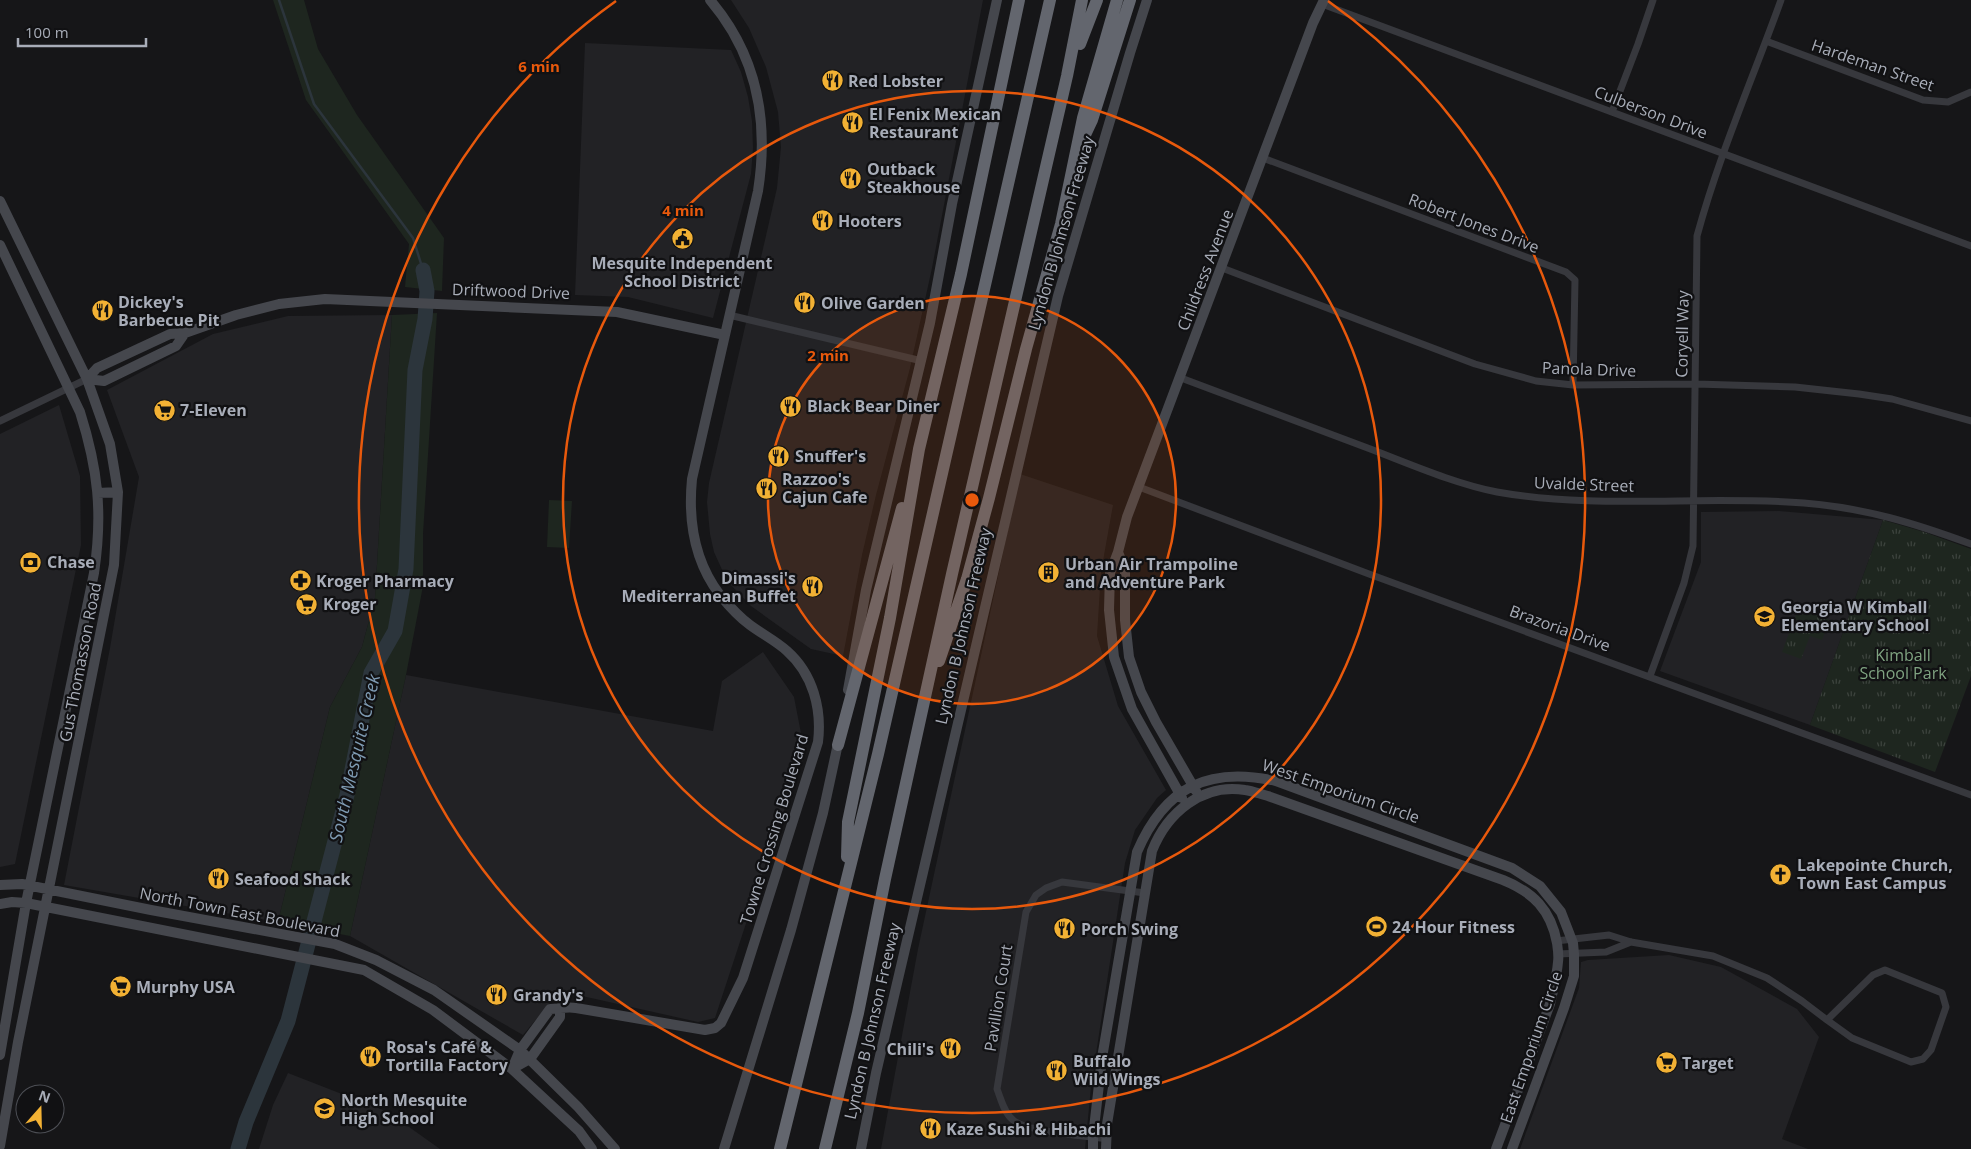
<svg xmlns="http://www.w3.org/2000/svg" width="1971" height="1149" font-family="'Open Sans',sans-serif">
<style>
.built{fill:#222225}
.grass{fill:#1e261f}
.park{fill:url(#park-tufts)}
.lines{fill:none;stroke-linecap:round;stroke-linejoin:round}
.stream{stroke:#2c353c;stroke-width:2.5}
.river{stroke:#2c353c;stroke-width:15}
.street{stroke:#37383d;stroke-width:7}
.secondary{stroke:#45474d;stroke-width:10}
.highway{stroke:#63666e;stroke-width:12}
.ring{fill:none;stroke:#e8590c;stroke-width:2.5}
.labels{text-anchor:middle;dominant-baseline:central;stroke-width:4.5;stroke-linejoin:round;paint-order:stroke}
.street-label{font-size:16px;fill:#a8adb8;stroke:#111113}
.poi-label{font-size:16px;font-weight:bold;fill:#a8adb8;stroke:#111113;text-anchor:start}
.park-label{font-size:16px;fill:#7fa381;stroke:#111113}
.water-label{font-size:18px;font-style:italic;fill:#7f9bb3;stroke:#111113}
.centre{fill:#e8590c;stroke:#111113;stroke-width:2.5}
.ring-label{font-size:15px;text-anchor:middle;font-weight:bold;fill:#e8590c;stroke:#111113;stroke-width:4.5;stroke-linejoin:round;paint-order:stroke}
</style>
<defs>
<pattern id="park-tufts" width="24" height="20" patternUnits="userSpaceOnUse" patternTransform="scale(1.25)"><rect width="24" height="20" fill="#1e261f"/><path d="M3 7l-1-3M5 7V3M7 7l1-3M15 17l-1-3M17 17v-4M19 17l1-3" fill="none" stroke="#3c433d"/></pattern>
</defs>
<rect width="100%" height="100%" fill="#161618"/>
<path class="built" d="M731 0H983L932 268 910 368 876 495 862 555 843 656 811 649 751 606 730 584 724 574 714 552 710 534 707 502 709 483 777 188 781 147 778 112 766 67 749 28Z
M585 43 731 50 741 72 748 97 752 121 753 148 751 174 713 318 628 297 575 295Z
M392 315 375 598 362 647 330 707 278 922 64 885 110 648 139 477 107 390 213 334 288 316Z
M59 405 80 476 81 545 15 864 0 867V434Z
M1020 474 1113 505 1101 572 1097 636 1118 706 1166 790 1157 798 1135 830 1125 863 1091 1087 1085 1149H881L918 949Z
M1779 511 1883 520 1810 725 1660 671 1701 562V512Z
M763 652 794 697 805 754 774 838 715 1018 698 1022 560 991 523 1035 350 936 406 675 713 731 722 681Z
M1669 955 1721 967 1797 1009 1819 1037 1782 1139 1808 1149H1520L1579 988 1581 962 1588 960Z
M288 1073 388 1112 440 1149H259L273 1105Z"/>
<path class="grass" d="M273 0H304L318 49 357 115 444 238 442 291 405 287 409 244 306 100Z
M437 313 423 534V586L406 675 350 936 278 922 330 707 362 647 375 598 392 315Z
M549 500 572 501 569 548 547 547Z"/>
<path class="park" d="M1883 520 1924 532 1971 549V676L1935 772 1810 725Z
M1798 609 1830 620 1822 640 1810 636 1801 659 1782 652Z"/>
<g class="lines">
<path class="stream" d="M279 0 314 104 413 238 423 270"/>
<path class="river" d="M238 1149 246 1122 288 1021 347 795 371 673 395 631 406 569 415 370 425 319 427 291 423 270"/>
<path class="street" d="M1322 4 1971 246
M1766 41 1923 100 1948 102 1971 92
M1612 112 1638 44 1653 0
M1263 158 1566 272 1575 280 1573 385
M1222 268 1475 364 1536 381 1573 385 1696 384 1795 387 1859 394 1892 399 1971 421
M729 315 922 361
M1181 378C1245 402 1309 426 1373 450 1412 465 1456 484 1497 492 1598 510 1702 495 1804 503 1865 508 1914 523 1971 544
M0 421 87 379
M1139 487 1369 574 1971 795
M1650 676 1684 583 1693 546 1697 236C1719 155 1753 78 1781 0
M1556 941 1609 935 1631 942 1713 956 1767 978 1802 1001 1827 1020
M1558 954 1606 952 1631 942
M1885 970 1942 993 1946 1007 1931 1050 1923 1059 1911 1062 1852 1038 1827 1020 1873 975Z
M1107 1139C1087 1136 1026 1132 1013 1120 1004 1113 1001 1099 997 1089L1026 912 1036 895 1046 888 1062 882 1145 893"/>
<path class="secondary" d="M0 201 87 379 110 444 118 492 114 565 18 1042 0 1146
M0 245 80 412C98 469 103 513 94 573L26 903 0 1055
M87 379 97 368 170 334 185 333 236 315 279 304 325 299 617 312 725 335
M87 379 104 381 176 346 185 333
M98 493 118 492
M1118 552 1125 570V620L1129 657 1141 692 1156 722 1196 791
M848 690 866 590 930 323 952 204 997 0
M1182 798 1132 709 1114 657 1109 610 1110 573 1118 552 1127 517 1313 23 1324 0
M0 885 22 884 151 910 335 944 376 960 434 990 520 1050 578 1107 615 1149
M0 904 12 902 26 903 364 970 433 1010 512 1069 579 1131 592 1149
M512 1069 520 1050 550 1009C559 1009 567 1006 576 1008L705 1030 715 1028 721 1023 743 978 818 742C822 709 813 674 787 651 776 641 762 634 750 625 739 617 729 606 720 595 694 561 688 520 692 479L758 191C769 121 757 55 710 0
M512 1069 530 1059 560 1017V1009
M724 1149 791 930 823 813 839 739
M861 1149 876 1073 1058 296 1130 53 1147 0
M1093 1149V1137L1102 1058 1137 852C1165 787 1208 766 1276 781L1512 868 1540 886 1561 912 1573 943 1574 954V976L1564 1008 1512 1149
M1106 1149 1107 1124 1152 851C1167 813 1202 783 1245 790 1253 791 1260 794 1268 796L1503 880C1533 892 1551 910 1557 943 1558 950 1559 956 1558 962 1557 976 1553 990 1550 1004L1496 1149"/>
<path class="highway" d="M1080 44 1097 0
M1084 137 1092 120 1130 0
M939 661 967 579 989 498 1026 349 1061 224 1083 118 1117 0
M838 745 902 508
M847 857 848 822 890 618 919 449 961 274 1019 0
M780 1149 878 754 1050 0
M825 1149 858 1013 885 879 952 574 1067 76 1082 0"/>
</g>
<circle cx="972" cy="500" r="204" fill="#e8590c" fill-opacity=".12"/>
<g class="ring">
<circle cx="972" cy="500" r="204"/>
<circle cx="972" cy="500" r="409"/>
<path d="M1328 1A613 613 0 1 1 616 1"/>
</g>
<defs>
<symbol id="restaurant-disc" viewBox="-11 -11 22 22"><circle r="9.5" fill="#f2b134" stroke="#111113"/><path d="M-5-6h1v4h1v-4h1v4h1v-4h1v5L-1.5 .5V6h-2V.5L-5-1ZM5-6V6H3V1.5H1.5Q1.5-4 5-6Z" fill="#111"/></symbol>
<symbol id="civic-disc" viewBox="-11 -11 22 22"><circle r="9.5" fill="#f2b134" stroke="#111113"/><path d="M-.6-6.5H3V-4.5H.6V-3L4-1V1h2V6H-6V1h2V-1L-.6-3ZM-1.2 2.5V6h2.4V2.5Z" fill="#111"/></symbol>
<symbol id="supermarket-disc" viewBox="-11 -11 22 22"><circle r="9.5" fill="#f2b134" stroke="#111113"/><path d="M-6-5.5h2.5l.6 2H6L4.5 2H-2.5L-4.4-4H-6ZM-1.5 3.2a1.3 1.3 0 1 0 .1 0ZM3 3.2a1.3 1.3 0 1 0 .1 0Z" fill="#111"/></symbol>
<symbol id="bank-disc" viewBox="-11 -11 22 22"><circle r="9.5" fill="#f2b134" stroke="#111113"/><path d="M-6-4H6V4H-6ZM0-2.3a2.3 2.3 0 1 0 0 4.6a2.3 2.3 0 1 0 0-4.6Z" fill="#111"/></symbol>
<symbol id="building-disc" viewBox="-11 -11 22 22"><circle r="9.5" fill="#f2b134" stroke="#111113"/><path d="M-4-6H4V6H1V3H-1V6H-4ZM-2.5-4.3h1.7v1.8h-1.7ZM.8-4.3h1.7v1.8H.8ZM-2.5-1h1.7V.8h-1.7ZM.8-1h1.7V.8H.8Z" fill="#111"/></symbol>
<symbol id="pharmacy-disc" viewBox="-11 -11 22 22"><circle r="9.5" fill="#f2b134" stroke="#111113"/><path d="M-2-6h4v4h4v4h-4v4h-4v-4h-4v-4h4Z" fill="#111"/></symbol>
<symbol id="school-disc" viewBox="-11 -11 22 22"><circle r="9.5" fill="#f2b134" stroke="#111113"/><path d="M0-5L7-2L0 1L-7-2ZM-4 1L0 2.5L4 1V4Q0 6-4 4Z" fill="#111"/></symbol>
<symbol id="church-disc" viewBox="-11 -11 22 22"><circle r="9.5" fill="#f2b134" stroke="#111113"/><path d="M-1.2-6h2.4v3.5h3.3v2.4h-3.3V6h-2.4V-.1h-3.3v-2.4h3.3Z" fill="#111"/></symbol>
<symbol id="stadium-disc" viewBox="-11 -11 22 22"><circle r="9.5" fill="#f2b134" stroke="#111113"/><path d="M0-5a6.5 5 0 1 0 0 10a6.5 5 0 1 0 0-10ZM-3.5-1.8h7v3.6h-7Z" fill="#111"/></symbol>
</defs>
<g fill-rule="evenodd">
<use href="#restaurant-disc" x="820" y="68" width="25" height="25"/>
<use href="#restaurant-disc" x="840" y="110" width="25" height="25"/>
<use href="#restaurant-disc" x="838" y="166" width="25" height="25"/>
<use href="#restaurant-disc" x="810" y="208" width="25" height="25"/>
<use href="#civic-disc" x="670" y="226" width="25" height="25"/>
<use href="#restaurant-disc" x="792" y="290" width="25" height="25"/>
<use href="#restaurant-disc" x="90" y="298" width="25" height="25"/>
<use href="#restaurant-disc" x="778" y="394" width="25" height="25"/>
<use href="#supermarket-disc" x="152" y="398" width="25" height="25"/>
<use href="#restaurant-disc" x="766" y="444" width="25" height="25"/>
<use href="#restaurant-disc" x="754" y="476" width="25" height="25"/>
<use href="#bank-disc" x="18" y="550" width="25" height="25"/>
<use href="#building-disc" x="1036" y="560" width="25" height="25"/>
<use href="#pharmacy-disc" x="288" y="568" width="25" height="25"/>
<use href="#restaurant-disc" x="800" y="574" width="25" height="25"/>
<use href="#supermarket-disc" x="294" y="592" width="25" height="25"/>
<use href="#school-disc" x="1752" y="604" width="25" height="25"/>
<use href="#church-disc" x="1768" y="862" width="25" height="25"/>
<use href="#restaurant-disc" x="206" y="866" width="25" height="25"/>
<use href="#stadium-disc" x="1364" y="914" width="25" height="25"/>
<use href="#restaurant-disc" x="1052" y="916" width="25" height="25"/>
<use href="#supermarket-disc" x="108" y="974" width="25" height="25"/>
<use href="#restaurant-disc" x="484" y="982" width="25" height="25"/>
<use href="#restaurant-disc" x="938" y="1036" width="25" height="25"/>
<use href="#restaurant-disc" x="358" y="1044" width="25" height="25"/>
<use href="#supermarket-disc" x="1654" y="1050" width="25" height="25"/>
<use href="#restaurant-disc" x="1044" y="1058" width="25" height="25"/>
<use href="#school-disc" x="312" y="1096" width="25" height="25"/>
<use href="#restaurant-disc" x="918" y="1116" width="25" height="25"/>
</g>
<g class="labels">
<g class="street-label">
<text transform="translate(1873 65) rotate(19)">Hardeman Street</text>
<text transform="translate(1651 112) rotate(21)">Culberson Drive</text>
<text transform="translate(1474 223) rotate(21)">Robert Jones Drive</text>
<text transform="translate(1061 233) rotate(-74)">Lyndon B Johnson Freeway</text>
<text transform="translate(1205 270) rotate(-69)">Childress Avenue</text>
<text transform="translate(511 291) rotate(2)">Driftwood Drive</text>
<text transform="translate(1682 334) rotate(-89)">Coryell Way</text>
<text transform="translate(1589 369) rotate(2)">Panola Drive</text>
<text transform="translate(1584 484) rotate(2)">Uvalde Street</text>
<text transform="translate(963 626) rotate(-77)">Lyndon B Johnson Freeway</text>
<text transform="translate(1560 628) rotate(20)">Brazoria Drive</text>
<text transform="translate(80 662) rotate(-79)">Gus Thomasson Road</text>
<text transform="translate(1341 791) rotate(19)">West Emporium Circle</text>
<text transform="translate(774 829) rotate(-73)">Towne Crossing Boulevard</text>
<text transform="translate(240 912) rotate(11)">North Town East Boulevard</text>
<text transform="translate(998 998) rotate(-81)">Pavillion Court</text>
<text transform="translate(872 1021) rotate(-77)">Lyndon B Johnson Freeway</text>
<text transform="translate(1531 1047) rotate(-71)">East Emporium Circle</text>
</g>
<g class="poi-label">
<text x="848" y="81">Red Lobster</text>
<text x="869" y="114">El Fenix Mexican<tspan x="869" dy="18">Restaurant</tspan></text>
<text x="867" y="169">Outback<tspan x="867" dy="18">Steakhouse</tspan></text>
<text x="838" y="221">Hooters</text>
<text x="682" y="263" text-anchor="middle">Mesquite Independent<tspan x="682" dy="18">School District</tspan></text>
<text x="118" y="302">Dickey's<tspan x="118" dy="18">Barbecue Pit</tspan></text>
<text x="821" y="303">Olive Garden</text>
<text x="807" y="406">Black Bear Diner</text>
<text x="180" y="410">7-Eleven</text>
<text x="795" y="456">Snuffer's</text>
<text x="782" y="479">Razzoo's<tspan x="782" dy="18">Cajun Cafe</tspan></text>
<text x="47" y="562">Chase</text>
<text x="1065" y="564">Urban Air Trampoline<tspan x="1065" dy="18">and Adventure Park</tspan></text>
<text x="796" y="578" text-anchor="end">Dimassi's<tspan x="796" dy="18">Mediterranean Buffet</tspan></text>
<text x="316" y="581">Kroger Pharmacy</text>
<text x="323" y="604">Kroger</text>
<text x="1781" y="607">Georgia W Kimball<tspan x="1781" dy="18">Elementary School</tspan></text>
<text x="1797" y="865">Lakepointe Church,<tspan x="1797" dy="18">Town East Campus</tspan></text>
<text x="235" y="879">Seafood Shack</text>
<text x="1392" y="927">24 Hour Fitness</text>
<text x="1081" y="929">Porch Swing</text>
<text x="136" y="987">Murphy USA</text>
<text x="513" y="995">Grandy's</text>
<text x="386" y="1047">Rosa's Café &amp;<tspan x="386" dy="18">Tortilla Factory</tspan></text>
<text x="934" y="1049" text-anchor="end">Chili's</text>
<text x="1073" y="1061">Buffalo<tspan x="1073" dy="18">Wild Wings</tspan></text>
<text x="1682" y="1063">Target</text>
<text x="341" y="1100">North Mesquite<tspan x="341" dy="18">High School</tspan></text>
<text x="946" y="1129">Kaze Sushi &amp; Hibachi</text>
</g>
<g class="park-label">
<text x="1903" y="655">Kimball<tspan x="1903" dy="18">School Park</tspan></text>
</g>
<g class="water-label">
<text transform="translate(354 758) rotate(-77)">South Mesquite Creek</text>
</g>
</g>
<circle cx="972" cy="500" r="8" class="centre"/>
<g class="ring-label">
<text x="539" y="72">6 min</text>
<text x="683" y="216">4 min</text>
<text x="828" y="361">2 min</text>
</g>
<g transform="translate(40 1109) rotate(20)"><circle r="24" fill="#111113" stroke="#4d4f55"/>
<path d="M0-4L9 19L0 12L-9 19Z" fill="#f2b134"/>
<text y="-8" font-size="14" font-weight="bold" text-anchor="middle" fill="#a8adb8">N</text>
</g>
<path d="M18 38v8h128v-8" fill="none" stroke="#a8adb8" stroke-width="2.5"/>
<text x="25" y="38" font-size="15" fill="#a8adb8" stroke="#111113" stroke-width="4" paint-order="stroke">100 m</text>
</svg>
